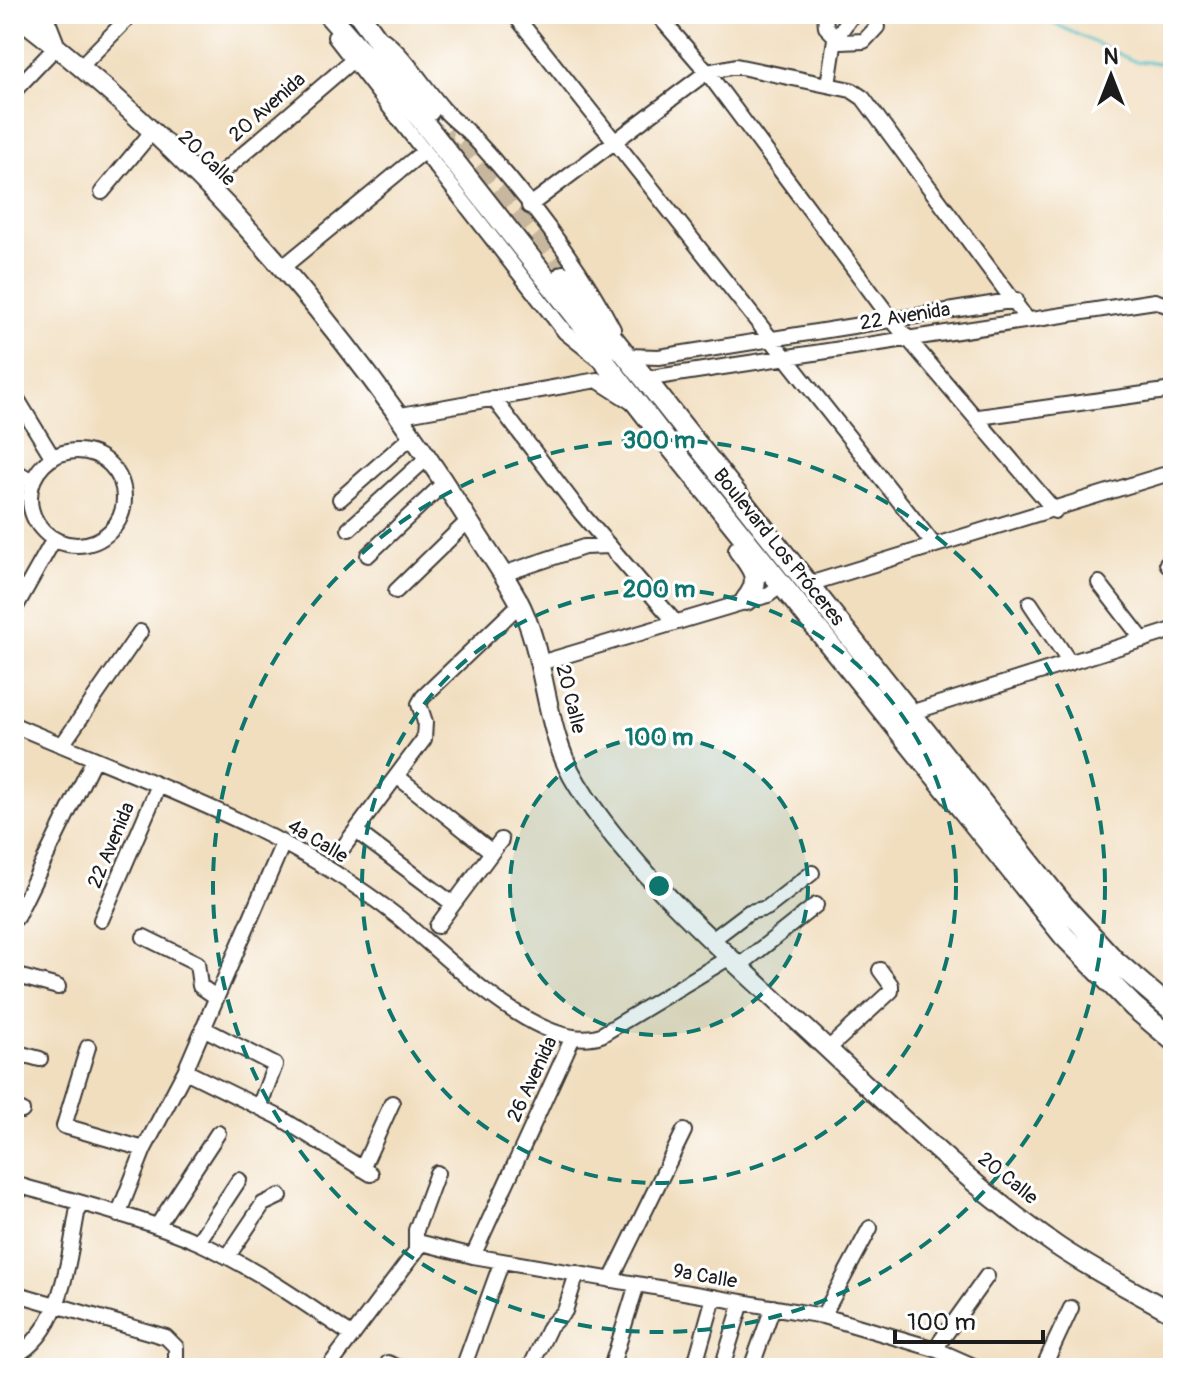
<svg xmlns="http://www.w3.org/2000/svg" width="1187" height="1382" font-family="Pangolin,sans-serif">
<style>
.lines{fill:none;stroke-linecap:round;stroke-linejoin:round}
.stream{stroke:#4ebcc4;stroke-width:3}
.highway-tunnel{stroke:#c6b79e;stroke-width:20;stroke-dasharray:20 10;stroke-linecap:butt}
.minor-casing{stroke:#3c3934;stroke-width:18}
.major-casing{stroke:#3c3934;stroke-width:22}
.highway-casing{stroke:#3c3934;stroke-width:24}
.minor{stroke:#fff;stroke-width:14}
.major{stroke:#fff;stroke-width:18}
.highway{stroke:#fff;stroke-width:20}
.ring{fill:none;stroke:#0f766e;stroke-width:4;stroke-dasharray:14 10}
.labels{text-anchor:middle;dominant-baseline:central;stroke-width:6;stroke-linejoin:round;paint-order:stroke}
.street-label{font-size:20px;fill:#1c1c1c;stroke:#fff}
.centre{fill:#0f766e;stroke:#fff;stroke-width:4}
.ring-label{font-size:24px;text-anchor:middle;font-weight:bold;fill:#0f766e;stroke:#fff;stroke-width:6;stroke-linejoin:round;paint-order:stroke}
</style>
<rect width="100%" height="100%" fill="#fff"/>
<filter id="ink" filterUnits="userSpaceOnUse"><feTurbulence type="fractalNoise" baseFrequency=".0125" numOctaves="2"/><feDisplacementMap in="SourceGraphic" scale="16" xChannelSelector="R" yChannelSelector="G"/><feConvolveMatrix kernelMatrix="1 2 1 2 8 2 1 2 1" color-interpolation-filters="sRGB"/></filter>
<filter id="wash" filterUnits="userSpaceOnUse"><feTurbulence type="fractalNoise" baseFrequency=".006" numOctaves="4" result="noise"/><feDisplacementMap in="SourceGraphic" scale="32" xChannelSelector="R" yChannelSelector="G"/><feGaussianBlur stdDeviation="1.8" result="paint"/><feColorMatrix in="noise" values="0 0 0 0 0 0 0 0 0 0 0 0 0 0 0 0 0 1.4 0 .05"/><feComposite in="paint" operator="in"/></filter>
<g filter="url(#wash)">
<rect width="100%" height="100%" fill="#f1debf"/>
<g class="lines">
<path class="stream" d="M1050 14 1053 23 1134 61 1173 64"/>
</g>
</g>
<g filter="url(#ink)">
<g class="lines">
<path class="highway-tunnel" d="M529 273 444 166 440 154 452 139 460 138 467 144 572 274"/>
<defs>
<path id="minor" d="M514 14 934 545
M657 14 707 72 892 320 1055 511
M825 14 826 27 841 42 864 41 877 27
M335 37 565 332 604 363
M384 40C408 59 423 86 444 110 452 119 462 126 471 135 521 188 580 265 613 329
M80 67 132 14
M828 85 835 39 853 14
M14 91 57 46
M206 186 354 59
M102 192 151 133
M529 206 707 72 736 66 851 90 863 98 1026 318
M283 267 423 152
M627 356 659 357 1016 300
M644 379 1155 301 1172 307 1173 316
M14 394 53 458
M493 398 581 513 675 622
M401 415 597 380 633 403
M979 417 1173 390
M30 498a47 47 0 1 1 94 0a47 47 0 1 1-94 0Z
M14 470 33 482
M340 499 413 435
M349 529 428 457
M368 555 444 483
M1167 563 1173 572
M503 574 584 547 609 546
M1099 583 1143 640
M809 584 1173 472
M396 591 468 521
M1030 603 1070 663
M14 610 54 539
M540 663 768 595 783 584
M910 713 1173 630
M14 725C144 781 286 828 398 917 443 953 541 1056 601 1035L730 957
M62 745 140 632
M398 777 492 852
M356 831 453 904
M339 853 424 739 425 722 419 704 423 697 520 604
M16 918 94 759
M101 920 158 787
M437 926 501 840
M144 937 197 963 200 986 216 997
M712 940 749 912 767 908 812 873
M739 966 816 905
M14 975 58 987
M203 1028 275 1065 259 1107
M88 1047 64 1126 144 1149
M828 1049 891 991V985L880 970
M14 1052 40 1059
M185 1071 279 1117 371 1174
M14 1109 22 1111
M362 1169 392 1103
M14 1184C76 1202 141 1217 200 1243 254 1268 302 1301 351 1335
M118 1215 144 1149 185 1071 283 843
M157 1226 218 1133
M198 1242 239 1180
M416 1248V1230L437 1173
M228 1256 263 1204 280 1196
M473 1256 573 1037
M611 1280 684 1131
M14 1293 166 1337 176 1347V1368
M823 1316 870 1228
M935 1349 987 1276
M14 1356C64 1332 69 1252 79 1203
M388 1363 400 1368
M328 1368 422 1243 473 1256 823 1316 935 1349 978 1368
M463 1368 502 1261
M530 1368 550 1326 565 1311 577 1273
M611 1368 637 1284
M694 1368 714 1297
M722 1368 742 1302
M751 1368 773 1307
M1043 1368 1071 1308"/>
<path id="major" d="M15 14C194 151 345 325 465 515 482 543 501 569 517 598 548 656 542 728 577 784 627 866 718 947 788 1012 875 1092 960 1179 1057 1246 1094 1271 1134 1291 1173 1313
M43 14 54 42"/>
<path id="highway" d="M328 14 420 118 594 339 607 365 667 442 1064 936 1134 1007 1173 1040
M359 14 429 111
M563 276 1064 906 1114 960 1173 1011
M739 550C753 568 763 580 746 600"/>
</defs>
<use href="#minor" class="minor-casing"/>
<use href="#major" class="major-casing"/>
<use href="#highway" class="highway-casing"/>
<use href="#minor" class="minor"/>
<use href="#major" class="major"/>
<use href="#highway" class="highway"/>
</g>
</g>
<circle cx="659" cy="886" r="149" fill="#0f766e" fill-opacity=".12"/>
<g class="ring">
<circle cx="659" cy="886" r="149"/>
<circle cx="659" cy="886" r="297"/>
<circle cx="659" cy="886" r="446"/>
</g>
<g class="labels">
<g class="street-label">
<text transform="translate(267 107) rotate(-41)">20 Avenida</text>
<text transform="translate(207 158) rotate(44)">20 Calle</text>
<text transform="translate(905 316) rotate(-9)">22 Avenida</text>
<text transform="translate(779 547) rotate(51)">Boulevard Los Próceres</text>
<text transform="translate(571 699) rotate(76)">20 Calle</text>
<text transform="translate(318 841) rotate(31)">4a Calle</text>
<text transform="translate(111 845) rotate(-67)">22 Avenida</text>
<text transform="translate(532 1079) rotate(-65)">26 Avenida</text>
<text transform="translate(1008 1178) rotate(39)">20 Calle</text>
<text transform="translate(705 1276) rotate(10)">9a Calle</text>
</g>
</g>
<circle cx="659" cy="886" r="12" class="centre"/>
<g class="ring-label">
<text x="659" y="448">300 m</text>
<text x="659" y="597">200 m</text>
<text x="659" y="745">100 m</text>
</g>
<rect width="1187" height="1382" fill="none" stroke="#fff" stroke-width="48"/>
<g transform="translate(1111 76)" stroke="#ffffff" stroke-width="6" paint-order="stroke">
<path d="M0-6L14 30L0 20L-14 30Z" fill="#1c1c1c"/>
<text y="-12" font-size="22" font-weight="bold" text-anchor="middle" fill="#1c1c1c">N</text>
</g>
<path d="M895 1330v12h148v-12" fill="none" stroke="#1c1c1c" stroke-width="4"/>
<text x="907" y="1330" font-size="24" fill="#1c1c1c" stroke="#ffffff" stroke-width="6" paint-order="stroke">100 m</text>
</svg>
